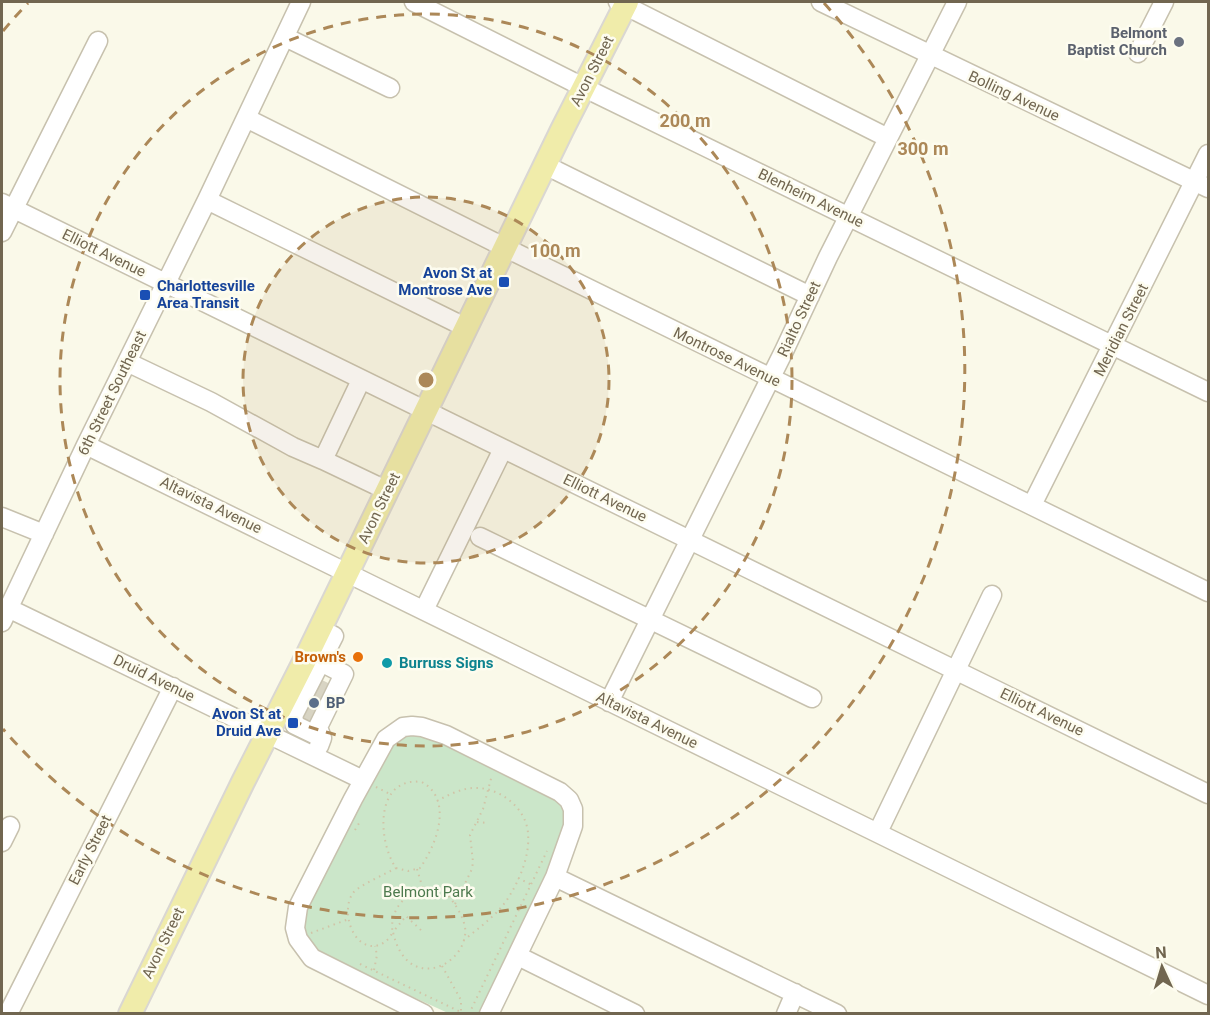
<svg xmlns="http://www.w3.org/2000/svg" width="1210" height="1015" font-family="Roboto,sans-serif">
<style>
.green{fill:#cbe6c9}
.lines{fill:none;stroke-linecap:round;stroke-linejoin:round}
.minor-tunnel{stroke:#d8d4c3;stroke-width:18;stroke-dasharray:18 9;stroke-linecap:butt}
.minor-casing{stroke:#c7c1ae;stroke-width:21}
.major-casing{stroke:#dad7d2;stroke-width:26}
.path{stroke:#d0c4a7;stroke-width:2;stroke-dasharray:1.5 4.5;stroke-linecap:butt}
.minor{stroke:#fff;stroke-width:18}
.major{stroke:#f0ecaa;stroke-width:22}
.ring{fill:none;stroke:#ac8858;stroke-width:3;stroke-dasharray:10 8}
.worship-dot{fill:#6b7280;stroke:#fdfcef;stroke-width:2}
.transit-dot{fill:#1a4fb4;stroke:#fdfcef;stroke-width:2}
.food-dot{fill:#e8710a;stroke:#fdfcef;stroke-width:2}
.culture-dot{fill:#0f9aa8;stroke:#fdfcef;stroke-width:2}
.service-dot{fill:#5c6f8a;stroke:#fdfcef;stroke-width:2}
.labels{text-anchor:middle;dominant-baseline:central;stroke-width:5;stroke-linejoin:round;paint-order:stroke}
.worship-label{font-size:15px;font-weight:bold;fill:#5b616d;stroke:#fdfcef;text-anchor:end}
.street-label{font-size:15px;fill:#716650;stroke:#fdfcef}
.transit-label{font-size:15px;font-weight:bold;fill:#164399;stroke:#fdfcef;text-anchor:end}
.food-label{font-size:15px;font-weight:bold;fill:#c56008;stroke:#fdfcef;text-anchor:end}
.culture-label{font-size:15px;font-weight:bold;fill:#0d838f;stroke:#fdfcef;text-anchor:start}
.service-label{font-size:15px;font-weight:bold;fill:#4e5e75;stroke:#fdfcef;text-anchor:start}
.park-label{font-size:15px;fill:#4d7a4e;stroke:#fdfcef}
.centre{fill:#ac8858;stroke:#fdfcef;stroke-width:3}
.ring-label{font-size:18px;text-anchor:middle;font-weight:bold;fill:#ac8858;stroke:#fdfcef;stroke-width:5;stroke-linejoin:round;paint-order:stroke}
</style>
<rect width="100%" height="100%" fill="#faf9e9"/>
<path class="green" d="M421 732 560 801 568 819 540 893 479 1013H448L321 955 304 932 305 911 393 740 397 735Z"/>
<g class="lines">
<path class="minor-tunnel" d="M314 686 326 692
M307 700 318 707
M299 715 310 721"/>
<defs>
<path id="minor" d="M414 2 595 93 1208 392
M618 2 888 138
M821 2 1208 188
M285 37 390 88
M1138 53 1164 2
M246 118 506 248 1208 592
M545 165 810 296
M207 200 467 328
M2 203 1208 794
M2 232 98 41
M127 362 211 402 293 447 323 460
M361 380 323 460 388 491
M86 445 1208 995
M1032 505 1208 154
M2 517 44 534
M480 537 812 698
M8 608 363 780
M424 610 503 449
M2 622 86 445 207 200 301 2
M320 629 334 636 293 716 295 725 322 738
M311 657 344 674 318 727 322 738 319 746
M609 702 784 351 828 257 957 2
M878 832 992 595
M2 842 10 826
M555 877 837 1014
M518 956 635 1014
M8 1014 173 687
M424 1014 312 958 298 939 295 928 298 907 353 799 386 739 403 727 412 726 422 727 446 735 560 792 569 800 573 809V826L555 877 489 1014
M786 1014 795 993"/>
<path id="major" d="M130 1014 243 782 304 662 562 130 627 2"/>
</defs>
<use href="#minor" class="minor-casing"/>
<use href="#major" class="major-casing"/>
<path class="path" d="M376 787 392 795
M437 801C448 795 460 789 472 788 498 786 526 807 528 833 530 854 521 877 510 895 499 914 481 926 464 940
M477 822 487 823
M355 830 361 820
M396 868 408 871 420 868C436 846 454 800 422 782 375 776 377 840 396 868 386 874 359 885 353 893 341 909 351 948 375 946 381 945 386 942 390 937 394 931 391 926 393 919 396 903 411 890 428 888 438 887 445 890 451 899 457 907 463 917 465 927 470 964 407 996 393 932L406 916 424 933
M417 869 423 889
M518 878 532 885
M455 904 472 869 473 862 470 835 483 809 492 775
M311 933 349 919
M360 964 465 1014
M442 966 461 1000V1012
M374 970 377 955 375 946
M469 1014 547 851"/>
<use href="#minor" class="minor"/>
<use href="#major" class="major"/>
</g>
<circle cx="426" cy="380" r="183" fill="#ac8858" fill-opacity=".12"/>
<g class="ring">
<circle cx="426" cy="380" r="183"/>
<circle cx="426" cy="380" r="366"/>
<path d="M3 31A548 548 0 0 1 28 3M824 3A548 548 0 1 1 3 729"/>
</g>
<circle class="worship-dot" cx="1179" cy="42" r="6"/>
<g class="transit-dot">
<rect x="498" y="276" width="12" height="12" rx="3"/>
<rect x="139" y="289" width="12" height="12" rx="3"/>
<rect x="287" y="717" width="12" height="12" rx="3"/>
</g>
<circle class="food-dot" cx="358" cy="657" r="6"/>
<circle class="culture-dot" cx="387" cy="663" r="6"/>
<circle class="service-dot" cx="314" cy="703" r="6"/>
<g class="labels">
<g class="worship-label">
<text x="1167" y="33">Belmont<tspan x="1167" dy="17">Baptist Church</tspan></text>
</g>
<g class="street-label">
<text transform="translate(592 71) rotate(-63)">Avon Street</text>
<text transform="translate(1014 96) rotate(25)">Bolling Avenue</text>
<text transform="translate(811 198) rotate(26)">Blenheim Avenue</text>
<text transform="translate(104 253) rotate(26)">Elliott Avenue</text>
<text transform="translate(799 319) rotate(-65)">Rialto Street</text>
<text transform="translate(1121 330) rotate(-63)">Meridian Street</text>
<text transform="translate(727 357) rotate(26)">Montrose Avenue</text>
<text transform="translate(112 393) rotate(-64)">6th Street Southeast</text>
<text transform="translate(605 498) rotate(26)">Elliott Avenue</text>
<text transform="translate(211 505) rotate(26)">Altavista Avenue</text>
<text transform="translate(379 508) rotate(-64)">Avon Street</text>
<text transform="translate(154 678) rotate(26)">Druid Avenue</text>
<text transform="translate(1042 712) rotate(26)">Elliott Avenue</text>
<text transform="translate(647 720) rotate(26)">Altavista Avenue</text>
<text transform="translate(90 850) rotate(-63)">Early Street</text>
<text transform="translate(163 943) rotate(-64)">Avon Street</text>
</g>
<g class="transit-label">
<text x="492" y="273">Avon St at<tspan x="492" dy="17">Montrose Ave</tspan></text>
<text x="157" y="286" text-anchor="start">Charlottesville<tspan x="157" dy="17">Area Transit</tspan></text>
<text x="281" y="714">Avon St at<tspan x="281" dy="17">Druid Ave</tspan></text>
</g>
<g class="food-label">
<text x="346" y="657">Brown's</text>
</g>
<g class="culture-label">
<text x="399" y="663">Burruss Signs</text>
</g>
<g class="service-label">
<text x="326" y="703">BP</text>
</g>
<g class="park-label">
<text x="428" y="892">Belmont Park</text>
</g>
</g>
<circle cx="426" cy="380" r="9" class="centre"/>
<g class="ring-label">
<text x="685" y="127">200 m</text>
<text x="923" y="155">300 m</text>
<text x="555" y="257">100 m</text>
</g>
<rect width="1210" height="1015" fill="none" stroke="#716650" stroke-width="6"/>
<g transform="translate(1162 967) rotate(356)" stroke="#fdfcef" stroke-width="4.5" paint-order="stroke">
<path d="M0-4.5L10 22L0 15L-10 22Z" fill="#716650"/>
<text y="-9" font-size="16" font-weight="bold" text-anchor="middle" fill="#716650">N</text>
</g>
</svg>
